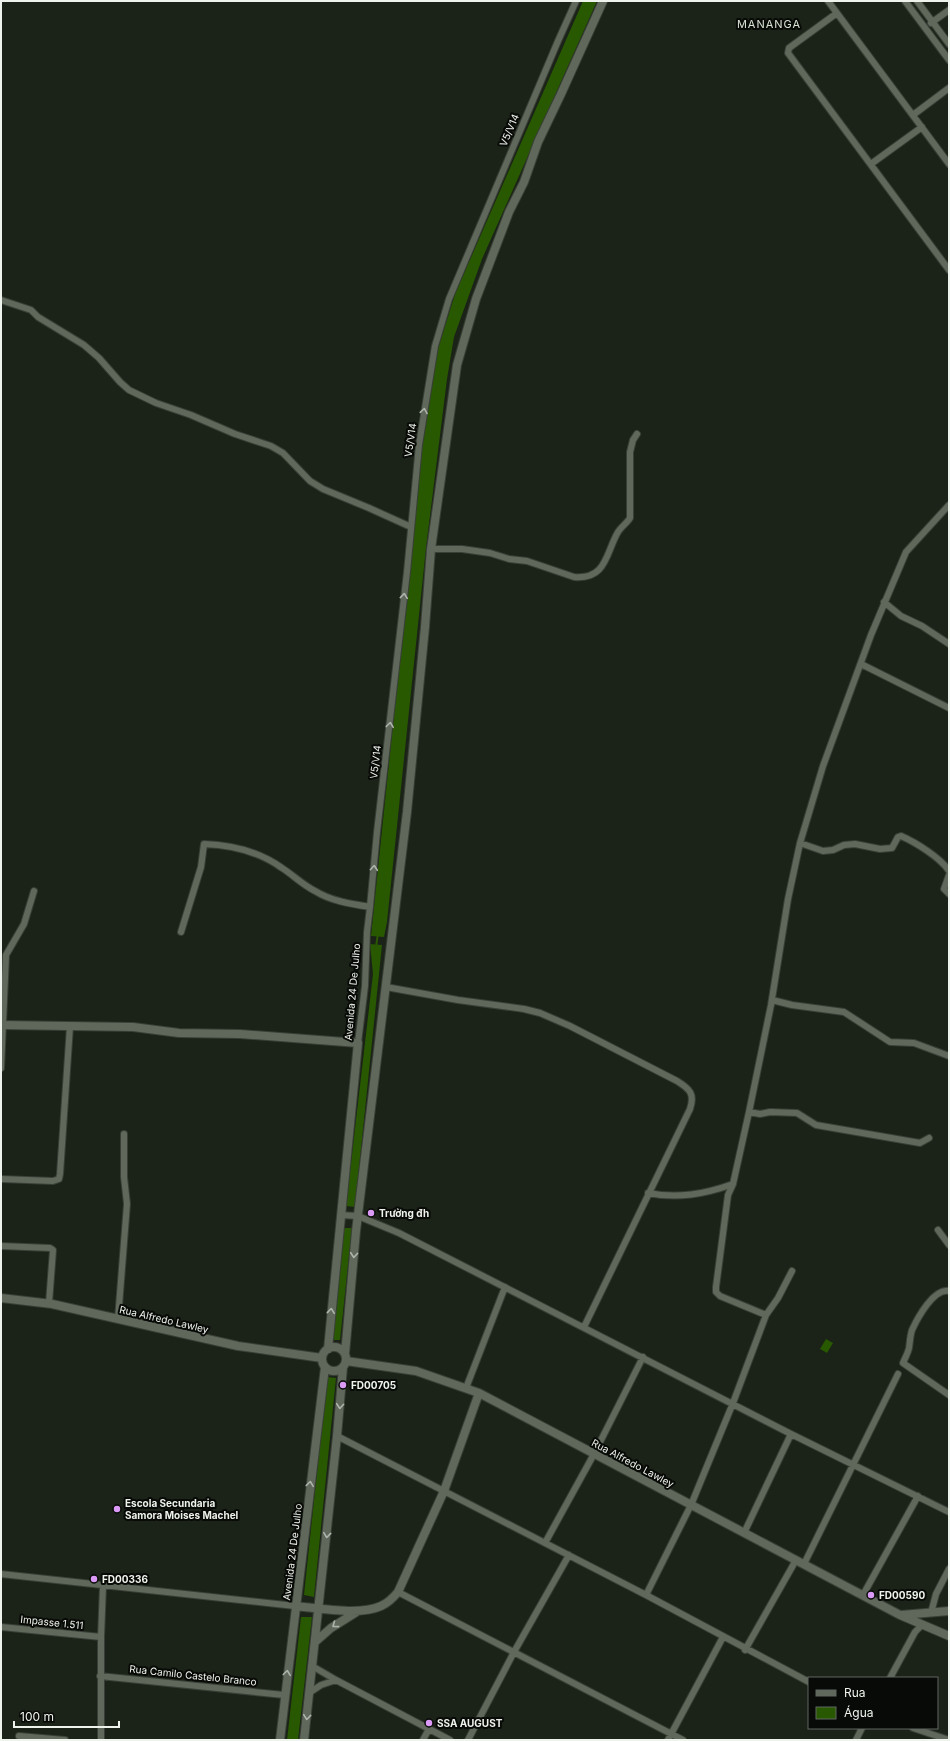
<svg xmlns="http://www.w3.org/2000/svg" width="950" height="1741" font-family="Inter,sans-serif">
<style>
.water{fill:#285800}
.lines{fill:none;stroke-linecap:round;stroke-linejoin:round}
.stream{stroke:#285800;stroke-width:2}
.street-casing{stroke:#393f36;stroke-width:8}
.secondary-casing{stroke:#393f36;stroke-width:10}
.street{stroke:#5f685b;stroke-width:6}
.secondary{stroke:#5f685b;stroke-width:8}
.oneway{stroke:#aeb4ab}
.poi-dot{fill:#db9af6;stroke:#070a06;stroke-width:1.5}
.labels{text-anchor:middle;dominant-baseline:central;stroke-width:4;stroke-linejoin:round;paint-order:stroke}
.street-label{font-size:10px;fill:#eef3ec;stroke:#070a06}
.poi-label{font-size:10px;font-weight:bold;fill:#eef3ec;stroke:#070a06;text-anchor:start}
.neighbourhood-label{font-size:11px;letter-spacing:1px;fill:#d8e2d3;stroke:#070a06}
</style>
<rect width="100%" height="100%" fill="#1b2217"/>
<path class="water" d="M583 1H597L482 259 454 337 447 379 426 548 387 922 384 937 371 936 422 445 436 355 455 294Z
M370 944 382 945 355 1207 346 1206 373 974Z
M342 1228H352L340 1340H333Z
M826 1339 833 1343 827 1353 820 1349Z
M327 1377 336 1378 314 1597 304 1595Z
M301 1617H312L298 1740H287Z"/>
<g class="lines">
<path class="stream" d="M376 947 378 933"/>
<defs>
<path id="street" d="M828 1 949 164
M905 1 949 60
M917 1 949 44
M837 13 789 48 788 53 949 270
M931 23 949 10
M913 115 949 88
M871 164 922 127
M1 300 31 310 38 317 84 345 99 358 120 382 129 390 156 403 191 415 235 434 271 446 283 453 310 481 323 489 369 508 411 527
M431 549H462L490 553 509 559 527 561 574 577C607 580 606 552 618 532 621 527 627 523 630 518V452L633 440 637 434
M884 602 901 616 922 626 949 644
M861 664 949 708
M800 843 823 851 833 850 844 845 855 844 880 849 892 848 898 837 901 836C915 842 941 858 949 871
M949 875 944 889 949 894
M370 907 377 832 407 572 419 445 435 346 449 299 558 41 576 1
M181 932 201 867 204 844C231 845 260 852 282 868 293 875 303 885 315 891 331 901 351 904 370 907L367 932 365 986 358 1043
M386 987 458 1000 524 1009 540 1013 570 1026 677 1081C690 1089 695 1094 690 1109L584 1327
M772 1000 792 1005 844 1012 890 1042 914 1043 949 1056
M1 1068 6 955 24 924 34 891
M749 1112 760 1114 770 1112 797 1113 816 1125 920 1143 929 1138
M1 1179 53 1181 59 1179 60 1174 70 1026
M648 1193C678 1199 705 1194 733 1184
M341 1215 358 1216 399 1233 791 1434 949 1512
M938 1230 949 1245
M1 1246 50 1248 53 1250 49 1303
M949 1291C934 1288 918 1317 912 1330 910 1336 910 1342 909 1348 908 1353 905 1358 903 1363L949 1395
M766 1315 720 1296 716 1292V1287L728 1195 733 1184 749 1112 771 1005 788 899 800 843 823 766 871 635 906 552 949 505
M118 1319 127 1204 124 1177V1134
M466 1388 505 1287
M337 1436 646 1595 809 1682
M744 1533 791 1434
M545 1543 594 1454 643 1357
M804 1564 898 1374
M1 1574 295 1606
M398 1592 683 1740
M646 1595 691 1505 733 1403 766 1315 778 1298 792 1271
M863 1595 918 1496
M931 1613 936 1594 949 1569
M1 1627 101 1637
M745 1650 796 1560
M312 1666 336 1680 450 1740
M100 1676 284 1695
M890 1678 915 1632 922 1625
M309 1693 321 1685 336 1680
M913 1728 949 1740
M19 1736 65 1740
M101 1740V1637L103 1586
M423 1740 429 1729
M468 1740 514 1652 569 1555
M668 1740 723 1637
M856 1740 862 1728"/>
<path id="secondary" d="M1 1025 133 1027 179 1033 240 1034 358 1043 328 1349
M1 1298 52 1304 238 1346 322 1358
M322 1359a12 12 0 1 1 24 0a12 12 0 1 1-24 0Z
M345 1354 356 1231 407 812 425 627 431 549 457 365 476 299 509 212 524 182 538 142 561 94 603 1
M346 1361 416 1371 479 1393 900 1615 949 1636
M295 1606C319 1608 359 1616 381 1606 388 1603 393 1598 398 1592L444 1491 479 1393
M901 1615 949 1611
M315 1642 331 1628 358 1611
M280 1740 325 1367
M304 1740 337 1436 343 1367"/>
</defs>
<use href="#street" class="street-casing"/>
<use href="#secondary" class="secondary-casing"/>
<use href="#street" class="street"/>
<use href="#secondary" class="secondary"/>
</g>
<defs><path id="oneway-chevron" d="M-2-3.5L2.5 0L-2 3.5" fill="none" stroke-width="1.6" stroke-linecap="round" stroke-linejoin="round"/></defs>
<g class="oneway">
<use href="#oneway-chevron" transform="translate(424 411) rotate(-81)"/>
<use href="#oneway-chevron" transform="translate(404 596) rotate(-84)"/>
<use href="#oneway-chevron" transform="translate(390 725) rotate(-83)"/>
<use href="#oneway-chevron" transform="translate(374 868) rotate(-85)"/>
<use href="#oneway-chevron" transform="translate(354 1255) rotate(95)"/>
<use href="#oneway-chevron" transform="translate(331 1311) rotate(-84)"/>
<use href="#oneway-chevron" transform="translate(340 1406) rotate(95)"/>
<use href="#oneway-chevron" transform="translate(310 1484) rotate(-83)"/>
<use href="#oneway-chevron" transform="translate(327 1535) rotate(96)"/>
<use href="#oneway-chevron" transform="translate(335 1625) rotate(144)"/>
<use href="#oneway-chevron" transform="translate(287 1673) rotate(-83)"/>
<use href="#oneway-chevron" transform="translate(307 1717) rotate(96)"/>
</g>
<g class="poi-dot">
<circle cx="371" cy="1213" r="4"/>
<circle cx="343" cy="1385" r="4"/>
<circle cx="117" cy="1509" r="4"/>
<circle cx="94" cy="1579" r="4"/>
<circle cx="871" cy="1595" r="4"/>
<circle cx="429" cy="1723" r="4"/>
</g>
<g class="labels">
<g class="street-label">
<text transform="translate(509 130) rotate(-67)">V5/V14</text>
<text transform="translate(410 440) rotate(-82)">V5/V14</text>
<text transform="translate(375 762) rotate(-83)">V5/V14</text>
<text transform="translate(352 992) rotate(-85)">Avenida 24 De Julho</text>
<text transform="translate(164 1319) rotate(13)">Rua Alfredo Lawley</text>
<text transform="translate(633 1463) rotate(28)">Rua Alfredo Lawley</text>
<text transform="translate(292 1552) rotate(-83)">Avenida 24 De Julho</text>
<text transform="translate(52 1622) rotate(6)">Impasse 1.511</text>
<text transform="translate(193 1675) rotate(6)">Rua Camilo Castelo Branco</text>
</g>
<g class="poi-label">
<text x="379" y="1213">Trường đh</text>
<text x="351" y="1385">FD00705</text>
<text x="125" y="1503">Escola Secundaria<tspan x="125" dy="12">Samora Moises Machel</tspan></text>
<text x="102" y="1579">FD00336</text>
<text x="879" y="1595">FD00590</text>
<text x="437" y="1723">SSA AUGUST</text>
</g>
<g class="neighbourhood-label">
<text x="769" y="24">MANANGA</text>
</g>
</g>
<rect width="950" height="1741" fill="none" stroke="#eef3ec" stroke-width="4"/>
<rect x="808" y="1677" width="130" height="52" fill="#070a06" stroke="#636762"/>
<rect x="816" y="1690" width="20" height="6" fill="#5f685b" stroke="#636762"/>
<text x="844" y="1697" font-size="12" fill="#eef3ec">Rua</text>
<rect x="816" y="1707" width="20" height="12" fill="#285800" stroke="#636762"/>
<text x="844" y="1717" font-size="12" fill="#eef3ec">Água</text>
<path d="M14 1721v6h105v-6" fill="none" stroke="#eef3ec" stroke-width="2"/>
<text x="20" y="1721" font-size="12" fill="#eef3ec" stroke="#070a06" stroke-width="3" paint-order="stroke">100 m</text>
</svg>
